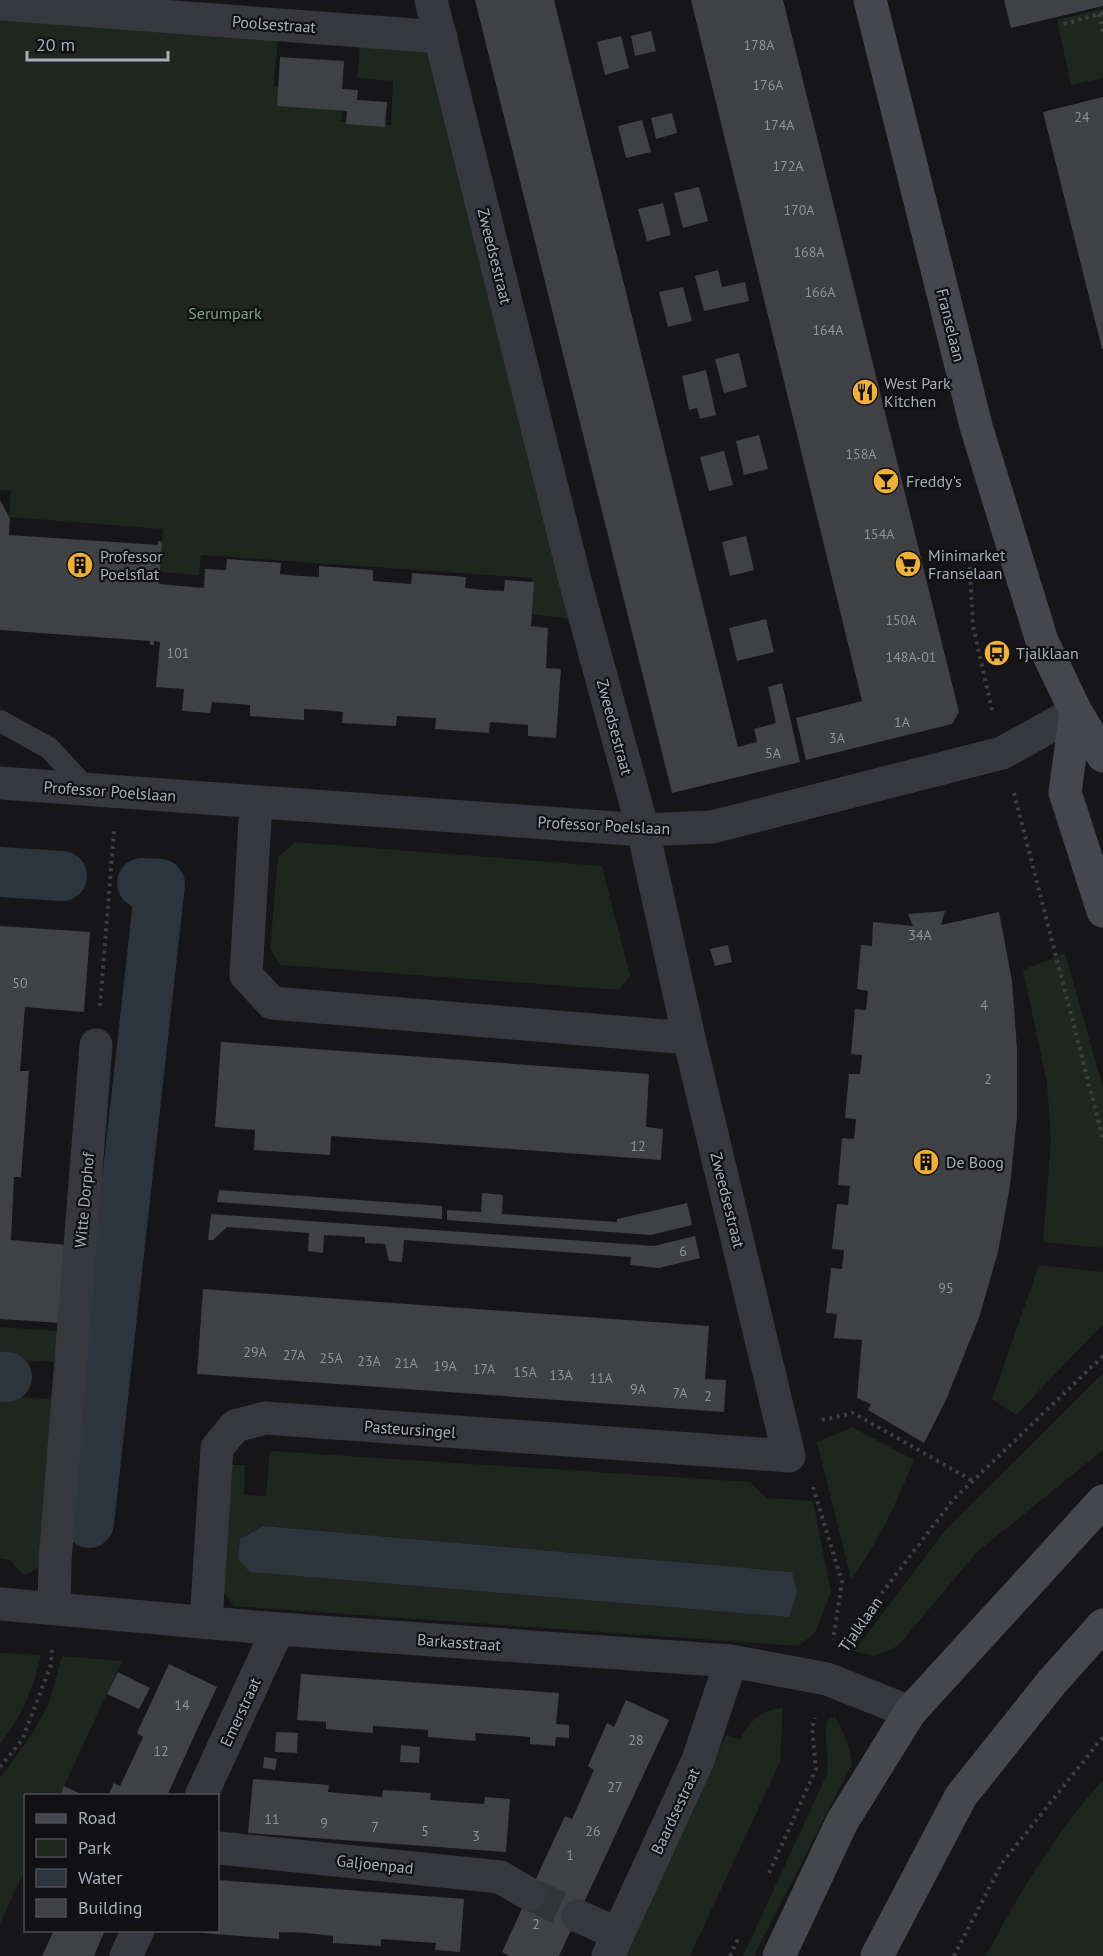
<svg xmlns="http://www.w3.org/2000/svg" width="1103" height="1956" font-family="'PT Sans',sans-serif">
<style>
.green{fill:#1e261f;fill-rule:evenodd}
.water{fill:#2c353c}
.lines{fill:none;stroke-linecap:round;stroke-linejoin:round}
.canal{stroke:#2c353c;stroke-width:50}
.building{fill:#404145}
.street-tunnel{stroke:#333438;stroke-width:33;stroke-dasharray:33 16;stroke-linecap:butt}
.path{stroke:#3d3f44;stroke-width:4;stroke-dasharray:3 4.5;stroke-linecap:butt}
.lane{stroke:#37383d;stroke-width:22}
.street{stroke:#37383d;stroke-width:33}
.secondary{stroke:#45474d;stroke-width:33}
.labels{text-anchor:middle;dominant-baseline:central;stroke-width:4.5;stroke-linejoin:round;paint-order:stroke}
.number-label{font-size:14px;fill:#8e929b}
.street-label{font-size:16px;fill:#a8adb8;stroke:#111113}
.park-label{font-size:16px;fill:#7fa381;stroke:#111113}
.poi-label{font-size:16px;fill:#a8adb8;stroke:#111113;text-anchor:start}
</style>
<rect width="100%" height="100%" fill="#161618"/>
<path class="green" d="M0 0 279 27 274 86 344 95 341 121 391 125 393 81 357 78 361 36 431 42 571 619 530 614 532 578 201 555 199 575 159 572 163 529 9 517 11 491 0 490Z
M1103 9V78L1071 85 1057 20Z
M295 842 602 866 630 976 619 990 281 965 270 949 278 857Z
M1065 953 1103 1088V1248L1043 1242 1051 1141 1047 1083 1023 970Z
M1039 1265 1103 1272V1324L1016 1415 992 1399Z
M0 1327 57 1331 54 1362 0 1359Z
M1103 1373V1450L977 1552 898 1646 874 1656 854 1651 947 1528Z
M0 1395 55 1400 39 1566 31 1573 23 1575 10 1560 0 1558Z
M852 1427 914 1460C896 1503 879 1542 851 1579L817 1442Z
M270 1451 750 1482 767 1498 813 1501 831 1592 815 1633 798 1646 234 1606 218 1585 230 1465H245L244 1495 266 1496ZM263 1526 791 1572 238 1559 240 1539Z
M0 1653 41 1655C33 1690 22 1716 0 1744Z
M62 1656 122 1661 60 1795 26 1796 25 1869 0 1924V1778L31 1736 49 1703Z
M783 1708 780 1762 690 1956H624L726 1735 739 1740C752 1720 759 1710 783 1708Z
M835 1716 848 1743 852 1764 754 1956H743L827 1774C830 1756 823 1739 827 1721Z
M1103 1780V1956H986C1019 1893 1055 1833 1103 1780Z"/>
<path class="water" d="M263 1526 792 1572 797 1592 789 1617 250 1572 238 1559 240 1539Z"/>
<g class="lines">
<path class="canal" d="M0 872 62 876
M0 1377H7
M89 1523 160 884 142 883"/>
</g>
<path class="building" d="M475 0H554L738 747 757 742 754 729 776 723 768 687 782 683 800 762 672 793Z
M691 0H783L959 712 952 724 806 760 796 718 862 701Z
M1004 0H1103V6L1011 28Z
M651 31 656 51 635 56 631 36Z
M621 36 629 68 605 75 597 42Z
M280 57 344 61 342 89 358 90 357 100 387 102 385 127 346 124 347 111 277 106Z
M1103 97V349H1102L1043 112Z
M672 113 677 133 656 139 651 118Z
M642 120 651 152 626 158 618 126Z
M699 187 708 221 683 228 674 193Z
M663 203 671 235 647 241 638 209Z
M718 270 722 287 745 282 749 301 704 311 695 276Z
M683 287 692 321 668 327 659 292Z
M739 353 747 387 724 393 715 359Z
M706 370 716 415 700 419 697 408 689 410 682 376Z
M759 435 768 469 744 475 736 441Z
M724 451 733 485 709 491 700 457Z
M0 500 10 519 9 535 158 545V541L162 542 159 584 204 588 205 569 226 570 227 559 281 563 280 574 300 576 319 577V566L373 570V581L411 584 412 573 466 577 465 588 485 590 504 591 505 580 534 582 531 626 548 628 546 668 561 669 556 738 528 736V725L490 722 489 733 435 729 436 718 397 716 396 726 342 723 343 712 323 710 304 709V720L250 716V705L212 702 210 713 182 711 184 689 156 687 160 642 154 641V645H150V641L0 630Z
M746 536 754 570 730 576 722 542Z
M766 619 774 652 737 661 729 628Z
M945 911 941 925 999 912 1012 981 1017 1049V1117L1010 1186 998 1252 979 1318 946 1400 924 1443 868 1410 871 1404 857 1398 862 1340 834 1338 837 1314 826 1313 831 1268 842 1269 844 1250 832 1249 837 1204 848 1205 850 1186 838 1185 842 1138 854 1139 856 1119 845 1118 849 1074H860L862 1055 851 1054 855 1009 866 1010 868 991 857 989 861 945 872 946 873 922 913 926 908 914Z
M0 926 90 932 84 1012 25 1007 20 1071H29L21 1177H14L11 1240 67 1245 62 1323 0 1319Z
M728 945 732 962 715 966 710 949Z
M221 1042 649 1074 646 1127 663 1129 661 1160 331 1136 330 1155 254 1150 255 1130 215 1127Z
M219 1190 442 1206V1219L217 1202Z
M482 1193 503 1195 502 1214 617 1222V1219L687 1203 692 1225 651 1235 447 1220V1210L481 1212Z
M211 1214 654 1246 695 1236 700 1258 659 1268 630 1265 631 1257 404 1240 402 1262 389 1261 385 1244 365 1243V1238L363 1237 324 1235 323 1253 308 1251 309 1233 227 1227 213 1240H208Z
M203 1289 709 1326 705 1379 726 1380 724 1412 197 1374Z
M169 1664 217 1687 195 1734 167 1796H108L114 1783 120 1786 132 1761 143 1737 137 1733Z
M118 1672 150 1688 139 1709 107 1694Z
M301 1674 559 1693 556 1724 569 1725V1738L556 1737 555 1746 530 1744V1737L503 1735 475 1733 476 1741 428 1737V1730L401 1728 373 1726V1733L326 1729V1722L297 1720Z
M626 1700 669 1720 559 1956H509L502 1952 565 1816 572 1819 594 1770 588 1766 607 1723 614 1727Z
M276 1732 298 1733 297 1753 275 1752Z
M401 1745 420 1747 419 1763 400 1762Z
M264 1757 277 1759 275 1770 263 1768Z
M253 1779 329 1785 328 1792 382 1797 383 1790 431 1793 430 1800 484 1804 485 1797 510 1799 506 1852 248 1833Z
M64 1786 85 1796H60Z
M218 1880 464 1899 460 1952 435 1950 436 1943 408 1941 381 1939V1946L333 1943V1936L306 1933 279 1932V1939L202 1933V1930H218Z
M54 1930H105L94 1956H42Z"/>
<g class="lines">
<path class="street-tunnel" d="M529 1894 578 1916"/>
<path class="path" d="M1099 14 1103 32
M1064 24 1103 13
M969 552 973 626 992 710
M1014 793 1103 1139
M100 1006 114 831
M822 1420 853 1413 973 1481
M813 1487 842 1582 833 1640
M845 1641 953 1500 1103 1356
M0 1767 22 1740 51 1665 52 1648
M769 1873 816 1769 812 1728 815 1718
M730 1956 739 1937
M954 1956 1002 1863 1103 1737"/>
<path class="lane" d="M0 721 49 748 87 789"/>
<path class="street" d="M0 4 441 37
M0 783 643 830 712 827 1002 753 1076 712
M256 802 246 975 272 1003 689 1038
M0 1604 278 1629 731 1661 827 1679 910 1712
M54 1608 55 1561 96 1045
M206 1622 217 1448 235 1426 265 1418 789 1456 689 1038 643 830 578 592 431 0
M201 1796 278 1629
M218 1848 500 1877 529 1894
M578 1916 618 1934
M126 1956 138 1930
M608 1956 698 1760 731 1661"/>
<path class="secondary" d="M870 0 976 426 1042 641 1076 712 1103 756
M1076 712 1065 792 1103 911
M779 1956 842 1822 910 1712 1103 1501
M877 1956 961 1796 1052 1682 1103 1625"/>
</g>
<defs>
<symbol id="restaurant-disc" viewBox="-11 -11 22 22"><circle r="9.5" fill="#f2b134" stroke="#111113"/><path d="M-5-6h1v4h1v-4h1v4h1v-4h1v5L-1.5 .5V6h-2V.5L-5-1ZM5-6V6H3V1.5H1.5Q1.5-4 5-6Z" fill="#111"/></symbol>
<symbol id="bar-disc" viewBox="-11 -11 22 22"><circle r="9.5" fill="#f2b134" stroke="#111113"/><path d="M-6-5H6L.8 .8V4.5H3.5V6h-7V4.5H-.8V.8Z" fill="#111"/></symbol>
<symbol id="supermarket-disc" viewBox="-11 -11 22 22"><circle r="9.5" fill="#f2b134" stroke="#111113"/><path d="M-6-5.5h2.5l.6 2H6L4.5 2H-2.5L-4.4-4H-6ZM-1.5 3.2a1.3 1.3 0 1 0 .1 0ZM3 3.2a1.3 1.3 0 1 0 .1 0Z" fill="#111"/></symbol>
<symbol id="building-disc" viewBox="-11 -11 22 22"><circle r="9.5" fill="#f2b134" stroke="#111113"/><path d="M-4-6H4V6H1V3H-1V6H-4ZM-2.5-4.3h1.7v1.8h-1.7ZM.8-4.3h1.7v1.8H.8ZM-2.5-1h1.7V.8h-1.7ZM.8-1h1.7V.8H.8Z" fill="#111"/></symbol>
<symbol id="bus-disc" viewBox="-11 -11 22 22"><circle r="9.5" fill="#f2b134" stroke="#111113"/><path d="M-5-6H5V4H4V6H2V4H-2V6H-4V4H-5ZM-3.5-4V0h7V-4ZM-3.5 1.2v1.5H-2V1.2ZM2 1.2v1.5H3.5V1.2Z" fill="#111"/></symbol>
</defs>
<g fill-rule="evenodd">
<use href="#restaurant-disc" x="850" y="377" width="30" height="30"/>
<use href="#bar-disc" x="871" y="466" width="30" height="30"/>
<use href="#supermarket-disc" x="893" y="549" width="30" height="30"/>
<use href="#building-disc" x="65" y="550" width="30" height="30"/>
<use href="#bus-disc" x="982" y="638" width="30" height="30"/>
<use href="#building-disc" x="911" y="1147" width="30" height="30"/>
</g>
<g class="labels">
<g class="number-label">
<text x="759" y="45">178A</text>
<text x="768" y="85">176A</text>
<text x="1082" y="117">24</text>
<text x="779" y="125">174A</text>
<text x="788" y="166">172A</text>
<text x="799" y="210">170A</text>
<text x="809" y="252">168A</text>
<text x="820" y="292">166A</text>
<text x="828" y="330">164A</text>
<text x="861" y="454">158A</text>
<text x="879" y="534">154A</text>
<text x="901" y="620">150A</text>
<text x="178" y="653">101</text>
<text x="911" y="657">148A-01</text>
<text x="902" y="722">1A</text>
<text x="837" y="738">3A</text>
<text x="773" y="753">5A</text>
<text x="920" y="935">34A</text>
<text x="20" y="983">50</text>
<text x="984" y="1005">4</text>
<text x="988" y="1079">2</text>
<text x="638" y="1146">12</text>
<text x="683" y="1251">6</text>
<text x="946" y="1288">95</text>
<text x="255" y="1352">29A</text>
<text x="294" y="1355">27A</text>
<text x="331" y="1358">25A</text>
<text x="369" y="1361">23A</text>
<text x="406" y="1363">21A</text>
<text x="445" y="1366">19A</text>
<text x="484" y="1369">17A</text>
<text x="525" y="1372">15A</text>
<text x="561" y="1375">13A</text>
<text x="601" y="1378">11A</text>
<text x="638" y="1389">9A</text>
<text x="680" y="1393">7A</text>
<text x="708" y="1396">2</text>
<text x="182" y="1705">14</text>
<text x="636" y="1740">28</text>
<text x="161" y="1751">12</text>
<text x="615" y="1787">27</text>
<text x="272" y="1819">11</text>
<text x="324" y="1823">9</text>
<text x="375" y="1827">7</text>
<text x="425" y="1831">5</text>
<text x="593" y="1831">26</text>
<text x="476" y="1836">3</text>
<text x="570" y="1855">1</text>
<text x="536" y="1924">2</text>
</g>
<g class="street-label">
<text transform="translate(274 24) rotate(4)">Poolsestraat</text>
<text transform="translate(495 256) rotate(76)">Zweedsestraat</text>
<text transform="translate(951 325) rotate(76)">Franselaan</text>
<text transform="translate(615 727) rotate(75)">Zweedsestraat</text>
<text transform="translate(110 791) rotate(4)">Professor Poelslaan</text>
<text transform="translate(604 825) rotate(3)">Professor Poelslaan</text>
<text transform="translate(84 1200) rotate(-85)">Witte Dorphof</text>
<text transform="translate(728 1200) rotate(76)">Zweedsestraat</text>
<text transform="translate(410 1429) rotate(4)">Pasteursingel</text>
<text transform="translate(860 1624) rotate(-55)">Tjalklaan</text>
<text transform="translate(459 1642) rotate(4)">Barkasstraat</text>
<text transform="translate(240 1712) rotate(-65)">Emerstraat</text>
<text transform="translate(675 1811) rotate(-65)">Baardsestraat</text>
<text transform="translate(375 1864) rotate(6)">Galjoenpad</text>
</g>
<g class="park-label">
<text x="225" y="313">Serumpark</text>
</g>
<g class="poi-label">
<text x="884" y="383">West Park<tspan x="884" dy="18">Kitchen</tspan></text>
<text x="906" y="481">Freddy's</text>
<text x="928" y="555">Minimarket<tspan x="928" dy="18">Franselaan</tspan></text>
<text x="100" y="556">Professor<tspan x="100" dy="18">Poelsflat</tspan></text>
<text x="1016" y="653">Tjalklaan</text>
<text x="946" y="1162">De Boog</text>
</g>
</g>
<rect x="24" y="1794" width="195" height="138" fill="#111113" stroke="#4d4f55" stroke-width="1.5"/>
<rect x="36" y="1814" width="30" height="9" fill="#45474d" stroke="#4d4f55" stroke-width="1.5"/>
<text x="78" y="1824" font-size="18" fill="#a8adb8">Road</text>
<rect x="36" y="1839" width="30" height="18" fill="#1e261f" stroke="#4d4f55" stroke-width="1.5"/>
<text x="78" y="1854" font-size="18" fill="#a8adb8">Park</text>
<rect x="36" y="1869" width="30" height="18" fill="#2c353c" stroke="#4d4f55" stroke-width="1.5"/>
<text x="78" y="1884" font-size="18" fill="#a8adb8">Water</text>
<rect x="36" y="1899" width="30" height="18" fill="#404145" stroke="#4d4f55" stroke-width="1.5"/>
<text x="78" y="1914" font-size="18" fill="#a8adb8">Building</text>
<path d="M27 51v9h141v-9" fill="none" stroke="#a8adb8" stroke-width="3"/>
<text x="36" y="51" font-size="18" fill="#a8adb8" stroke="#111113" stroke-width="4.5" paint-order="stroke">20 m</text>
</svg>
